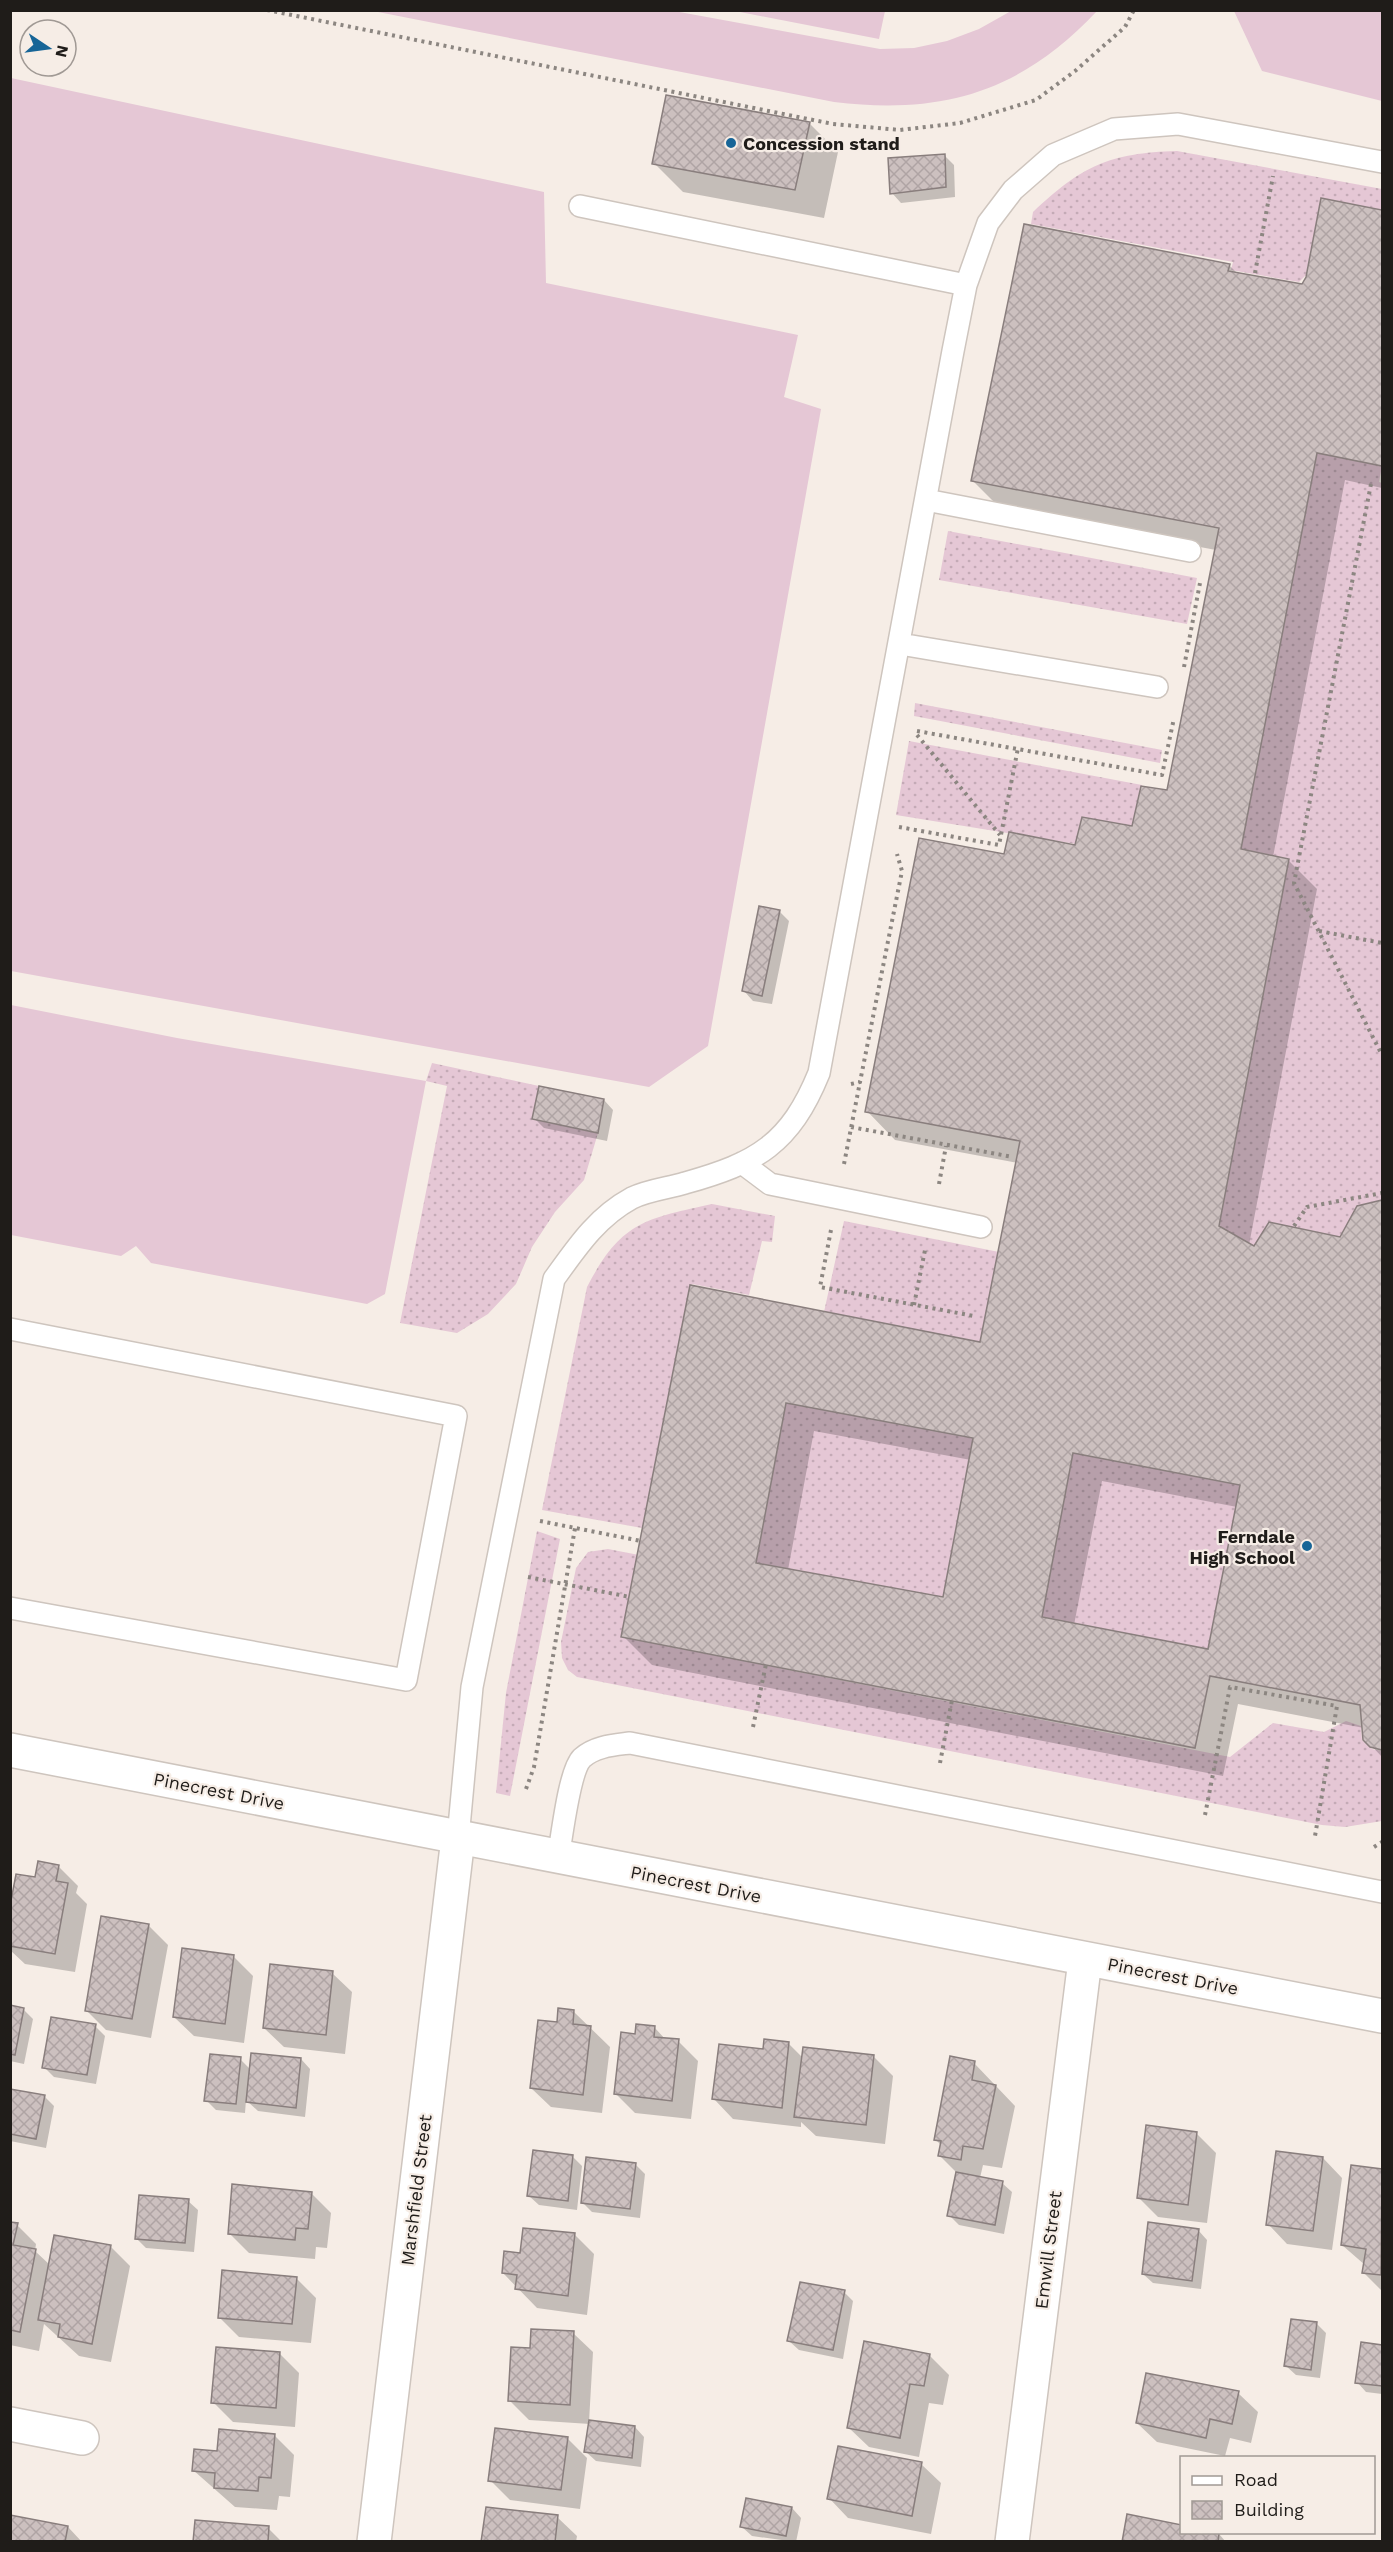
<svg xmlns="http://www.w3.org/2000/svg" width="1393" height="2552" font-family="'Work Sans',sans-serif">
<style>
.grass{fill:url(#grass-dots)}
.pitch{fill:#e5c7d5}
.shadow{fill:#0003;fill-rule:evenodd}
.building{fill:url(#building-cross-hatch);stroke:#897e7d;stroke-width:1.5;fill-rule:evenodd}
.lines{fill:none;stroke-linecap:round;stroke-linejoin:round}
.service-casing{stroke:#cec5be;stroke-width:24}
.minor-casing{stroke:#cec5be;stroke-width:36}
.tertiary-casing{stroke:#cec5be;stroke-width:36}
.path{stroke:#8c8681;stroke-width:4;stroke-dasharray:3 4.5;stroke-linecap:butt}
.service{stroke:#fff;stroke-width:21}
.minor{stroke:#fff;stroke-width:33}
.tertiary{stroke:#fff;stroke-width:33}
.poi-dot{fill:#176597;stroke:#f6ede6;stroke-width:2}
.labels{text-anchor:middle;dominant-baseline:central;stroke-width:4.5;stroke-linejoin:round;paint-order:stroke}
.poi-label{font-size:18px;font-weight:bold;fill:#1f1c19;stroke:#f6ede6;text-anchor:start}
.street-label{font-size:18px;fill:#1f1c19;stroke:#f6ede6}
</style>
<defs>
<pattern id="grass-dots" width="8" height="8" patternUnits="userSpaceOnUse" patternTransform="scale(1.5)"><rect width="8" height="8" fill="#e5c7d5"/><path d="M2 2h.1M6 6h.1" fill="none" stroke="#c4aab6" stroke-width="1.8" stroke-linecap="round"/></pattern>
<pattern id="building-cross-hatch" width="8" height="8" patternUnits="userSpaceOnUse" patternTransform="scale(1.5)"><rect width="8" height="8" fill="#ccc0bf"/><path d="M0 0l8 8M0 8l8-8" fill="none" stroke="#afa4a4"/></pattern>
</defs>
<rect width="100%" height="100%" fill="#f6ede6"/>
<path class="grass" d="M1177 151 1382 189V210L1321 198 1306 275 1299 282 1231 270 1233 262 1031 224 1033 212C1082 166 1109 153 1177 151Z
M1317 453 1382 466 1379 482 1382 483V1200L1357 1206 1340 1237 1269 1222 1254 1246 1219 1226 1289 859 1241 849Z
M948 531 1197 578 1187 624 939 580Z
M915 703 1162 750 1160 763 914 716Z
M909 741 1142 785 1133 827 1076 844 896 815Z
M432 1063 539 1086 532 1119 598 1133 584 1180 555 1212 532 1247 516 1284 488 1314 457 1333 400 1323 447 1086 426 1081Z
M712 1204 775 1216 772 1242 762 1241 749 1295 692 1284 642 1528 542 1510 587 1287C621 1222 644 1219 712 1204Z
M844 1221 999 1252 981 1343 824 1312Z
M786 1403 973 1438 943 1597 756 1563Z
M1073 1453 1240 1485 1208 1649 1042 1617Z
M537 1531 560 1539 510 1796 496 1793 506 1693Z
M608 1549 639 1555 622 1637 1230 1757 1273 1723 1324 1732 1346 1721 1361 1726 1362 1740 1372 1749 1382 1751V1821L1345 1827 1322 1825 577 1677 568 1670 562 1658 561 1642 576 1568 588 1552Z"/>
<path class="pitch" d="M373 11H674L880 49 914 48 947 41 979 29 1011 11H1097C1021 92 943 115 834 102Z
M735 11H885L879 39Z
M1234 11H1382V101L1262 71Z
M11 78 544 192 546 283 798 335 784 397 821 409 708 1046 649 1087 11 971Z
M11 1005 177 1038 426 1081 385 1294 367 1304 151 1263 136 1246 121 1256 11 1235Z"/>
<path class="shadow" d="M809 123 838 152 824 218 683 192 654 163Z
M944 155 954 165 955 197 901 203 892 193Z
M1322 200 1382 211V488L1345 480 1273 857 1288 860 1317 889 1249 1245 1255 1248 1341 1239 1358 1207 1382 1202V1757L1365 1739 1364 1728 1238 1704 1223 1776 652 1665 623 1636 691 1286 981 1344 1018 1163 895 1140 867 1111 1006 856 1077 847 1134 828 1168 791 1216 550 1002 510 973 481 1229 265 1239 275 1303 285 1308 277ZM814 1431 971 1460 945 1599 788 1570ZM1102 1481 1237 1507 1209 1651 1074 1625Z
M779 911 789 921 772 1004 753 1001 744 991Z
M604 1100 613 1110 607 1141 544 1128 534 1118Z
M58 1866 78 1886 76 1893 87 1904 75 1972 25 1964 10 1950V1888L14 1892Z
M148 1925 168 1945 151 2038 106 2030 86 2010Z
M233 1956 253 1976 244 2043 194 2036 174 2017Z
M332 1973 352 1992 345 2054 284 2047 264 2028Z
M10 2007 23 2009 33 2019 24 2064 10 2061Z
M574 2012 610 2047 602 2113 551 2107 531 2088 558 2024Z
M95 2026 105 2036 96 2084 54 2077 44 2067Z
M655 2028 666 2040 678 2041 698 2061 691 2119 635 2113 615 2093 636 2036Z
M788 2043 803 2058 873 2056 893 2076 885 2144 816 2136 801 2122V2127L733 2119 714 2099 764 2051Z
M240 2059 251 2070 301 2059 310 2069 305 2117 258 2111 246 2100 245 2113 216 2110 206 2100Z
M974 2063 1015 2106 1002 2168 983 2165 980 2178 1002 2183 1012 2192 1004 2234 959 2225 949 2215 957 2173 940 2156 942 2146 935 2139Z
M10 2090 45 2097 54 2106 46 2148 10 2141Z
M1196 2133 1216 2153 1207 2223 1158 2217 1138 2197Z
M572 2156 582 2166 577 2210 539 2205 529 2196Z
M1323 2158 1342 2178 1332 2250 1287 2244 1268 2224Z
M635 2164 645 2174 640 2218 592 2212 582 2202Z
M1353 2167 1382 2171V2291L1364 2273 1365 2265 1342 2245Z
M311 2193 331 2213 327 2248 316 2247 315 2259 249 2253 229 2233Z
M188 2201 198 2210 194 2252 146 2248 136 2238Z
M10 2223 17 2225 36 2244 35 2251 50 2265 111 2247 130 2266 111 2362 79 2356 44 2324 39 2351 10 2345Z
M1198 2230 1207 2240 1201 2289 1153 2283 1143 2274Z
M575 2235 594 2254 587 2315 537 2308 503 2273 521 2254Z
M296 2278 316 2298 311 2343 239 2337 219 2317Z
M844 2292 853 2301 843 2359 799 2350 789 2341Z
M1317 2324 1326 2333 1320 2378 1296 2375 1286 2366Z
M573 2333 593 2352 589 2422 635 2427 644 2437 641 2467 596 2461 586 2452 590 2424 529 2420 509 2400Z
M1362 2344 1382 2346V2394L1366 2392 1357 2382Z
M280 2354 299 2373 295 2427 233 2422 213 2402Z
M930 2356 949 2375 943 2405 929 2403 919 2457 869 2447 849 2428Z
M1238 2393 1258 2412 1251 2443 1230 2438 1225 2456 1157 2442 1137 2423Z
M274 2435 294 2455 290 2497 279 2496 277 2510 235 2507 193 2470 218 2453Z
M567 2438 587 2458 580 2509 510 2500 490 2480Z
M921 2464 941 2483 931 2534 848 2518 829 2498Z
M792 2508 801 2518 796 2542 752 2536 742 2527Z
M557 2517 577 2536 576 2542H483Z
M68 2527 82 2542H10Z
M268 2528 282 2542H194Z
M1182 2532H1211L1219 2534 1226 2542H1123Z"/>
<path class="building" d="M666 95 810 122 795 190 652 164Z
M945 154 946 187 890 194 888 158Z
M1321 198 1382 210V466L1317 453 1241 849 1289 859 1219 1226 1254 1246 1269 1222 1340 1237 1357 1206 1382 1200V1750L1370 1747 1363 1740 1360 1705 1210 1676 1195 1748 621 1637 690 1285 980 1342 1020 1141 865 1112 919 838 1004 854 1009 832 1075 845 1082 817 1132 826 1141 786 1167 790 1219 528 971 481 1024 224 1230 264 1228 271 1302 284 1306 277ZM786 1403 973 1438 943 1597 756 1563ZM1073 1453 1240 1485 1208 1649 1042 1617Z
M759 906 780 910 762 996 742 991Z
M539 1086 604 1099 598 1133 532 1119Z
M38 1861 59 1865 56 1881 68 1883 55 1954 10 1946V1906L16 1874 35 1877Z
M101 1916 149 1924 132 2019 85 2011Z
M182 1948 234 1955 225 2024 173 2017Z
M270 1964 333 1971 326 2035 263 2028Z
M10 2005 24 2008 15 2055 10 2054Z
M558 2008 574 2010 573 2024 591 2026 583 2095 530 2088 538 2020 557 2022Z
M51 2017 96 2024 87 2075 42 2068Z
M636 2024 655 2026 654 2037 679 2039 672 2101 614 2094 621 2032 635 2034Z
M764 2039 789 2042 782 2108 712 2099 719 2044 763 2049Z
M803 2047 874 2055 866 2125 794 2117Z
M251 2053 301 2058 296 2108 246 2102Z
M210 2054 241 2057 236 2104 204 2101Z
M950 2056 975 2061 972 2080 996 2085 983 2149 963 2146 961 2160 938 2156 941 2141 934 2140Z
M10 2089 45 2095 36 2139 10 2134Z
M1146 2125 1197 2132 1188 2205 1137 2198Z
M533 2150 573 2155 568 2201 527 2196Z
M1276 2151 1323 2157 1313 2231 1266 2225Z
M586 2157 636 2163 630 2209 581 2203Z
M1351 2165 1382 2169 1381 2275 1362 2273 1366 2249 1341 2245Z
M956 2172 1003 2181 995 2225 947 2216Z
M232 2184 312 2192 308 2229 296 2228 295 2240 228 2234Z
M139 2195 189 2199 185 2243 135 2239Z
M10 2222 18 2223 13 2245 36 2249 20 2332 10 2330Z
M1148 2222 1199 2229 1192 2281 1142 2274Z
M523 2228 575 2233 568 2296 515 2289 517 2275 502 2273 504 2251 520 2253Z
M54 2235 111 2245 92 2344 58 2337 60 2324 38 2320Z
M222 2270 297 2277 292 2324 218 2318Z
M800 2282 845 2290 833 2350 787 2341Z
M1291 2319 1317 2322 1311 2370 1284 2366Z
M531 2329 574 2331 570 2405 508 2401 511 2347 530 2348Z
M864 2341 930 2354 924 2386 910 2384 900 2438 847 2428Z
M1361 2342 1382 2345V2386L1355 2383Z
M216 2347 280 2352 276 2408 211 2403Z
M1146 2373 1239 2391 1232 2424 1210 2419 1206 2438 1136 2423Z
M589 2420 635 2426 632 2458 584 2452Z
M495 2428 568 2437 561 2490 488 2481Z
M219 2429 275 2434 271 2478 259 2477 258 2491 214 2488 215 2473 192 2471 194 2449 217 2451Z
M838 2446 922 2462 912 2516 827 2499Z
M746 2498 792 2507 786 2536 740 2527Z
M486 2507 558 2515 555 2542H481Z
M1127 2514 1182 2525V2532L1219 2533 1218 2542H1122Z
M10 2515 68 2526 65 2542H10Z
M195 2520 269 2526 268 2542H193Z"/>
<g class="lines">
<defs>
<path id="service" d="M580 206 966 285
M926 500 1190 551
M900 644 1157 687
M742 1163 770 1184 981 1227
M10 1329 456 1416 406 1680 10 1608
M458 1838 472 1687 554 1279C577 1247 597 1217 632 1198 648 1190 669 1188 685 1183 757 1163 790 1144 819 1073L953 351 966 285 988 223 1013 190 1053 155 1114 129 1178 124 1382 162
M558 1858C562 1837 569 1771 582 1758 595 1746 615 1745 630 1743L1382 1892"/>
<path id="minor" d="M10 2424 82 2438
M374 2542 458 1838
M1012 2542 1085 1960"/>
<path id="tertiary" d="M10 1750 1382 2016"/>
</defs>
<use href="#service" class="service-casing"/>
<use href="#minor" class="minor-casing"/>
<use href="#tertiary" class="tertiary-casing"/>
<path class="path" d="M267 10 833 124 900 130 960 123 1036 100 1075 71 1125 27 1134 10
M1255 273 1273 176
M1371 484 1294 883 1382 1055
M1184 667 1200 583
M917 731 1162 775 1174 718
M917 735 1000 835
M899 827 999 845 1018 748
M1319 931 1382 943
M851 1084 860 1082 902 871 897 854
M851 1127 1013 1157
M844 1164 860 1082
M939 1184 946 1146
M1294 1226 1307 1207 1382 1193
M831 1230 820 1287 974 1316
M914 1305 925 1250
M540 1521 641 1541
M528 1577 630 1597
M753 1727 766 1664
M940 1763 952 1700
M526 1789 534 1767 575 1528
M1205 1815 1230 1687 1337 1706 1315 1836
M1374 1847 1382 1842"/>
<use href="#service" class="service"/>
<use href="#minor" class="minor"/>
<use href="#tertiary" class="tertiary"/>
</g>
<g class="poi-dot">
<circle cx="731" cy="143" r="6"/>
<circle cx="1307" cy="1546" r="6"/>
</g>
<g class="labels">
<g class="poi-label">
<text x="743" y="143">Concession stand</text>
<text x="1295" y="1536" text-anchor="end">Ferndale<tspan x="1295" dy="21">High School</tspan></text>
</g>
<g class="street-label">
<text transform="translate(219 1791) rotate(11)">Pinecrest Drive</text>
<text transform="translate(696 1884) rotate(11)">Pinecrest Drive</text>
<text transform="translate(1173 1976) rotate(11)">Pinecrest Drive</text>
<text transform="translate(416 2190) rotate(-83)">Marshfield Street</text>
<text transform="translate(1048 2250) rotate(-83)">Emwill Street</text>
</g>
</g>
<rect width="1393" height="2552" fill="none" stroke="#1f1c19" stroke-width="24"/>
<rect x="1180" y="2456" width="195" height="78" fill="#f6ede6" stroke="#a09994" stroke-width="1.5"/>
<rect x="1192" y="2476" width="30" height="9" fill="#ffffff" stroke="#a09994" stroke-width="1.5"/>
<text x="1234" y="2486" font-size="18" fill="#1f1c19">Road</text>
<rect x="1192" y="2501" width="30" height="18" fill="url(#building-cross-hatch)" stroke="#a09994" stroke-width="1.5"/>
<text x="1234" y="2516" font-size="18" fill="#1f1c19">Building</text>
<g transform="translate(48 48) rotate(103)"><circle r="28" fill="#f6ede6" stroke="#a09994" stroke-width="1.5"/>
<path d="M0-4.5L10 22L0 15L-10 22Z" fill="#176597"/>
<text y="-9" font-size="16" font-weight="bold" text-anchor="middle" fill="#1f1c19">N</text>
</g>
</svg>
